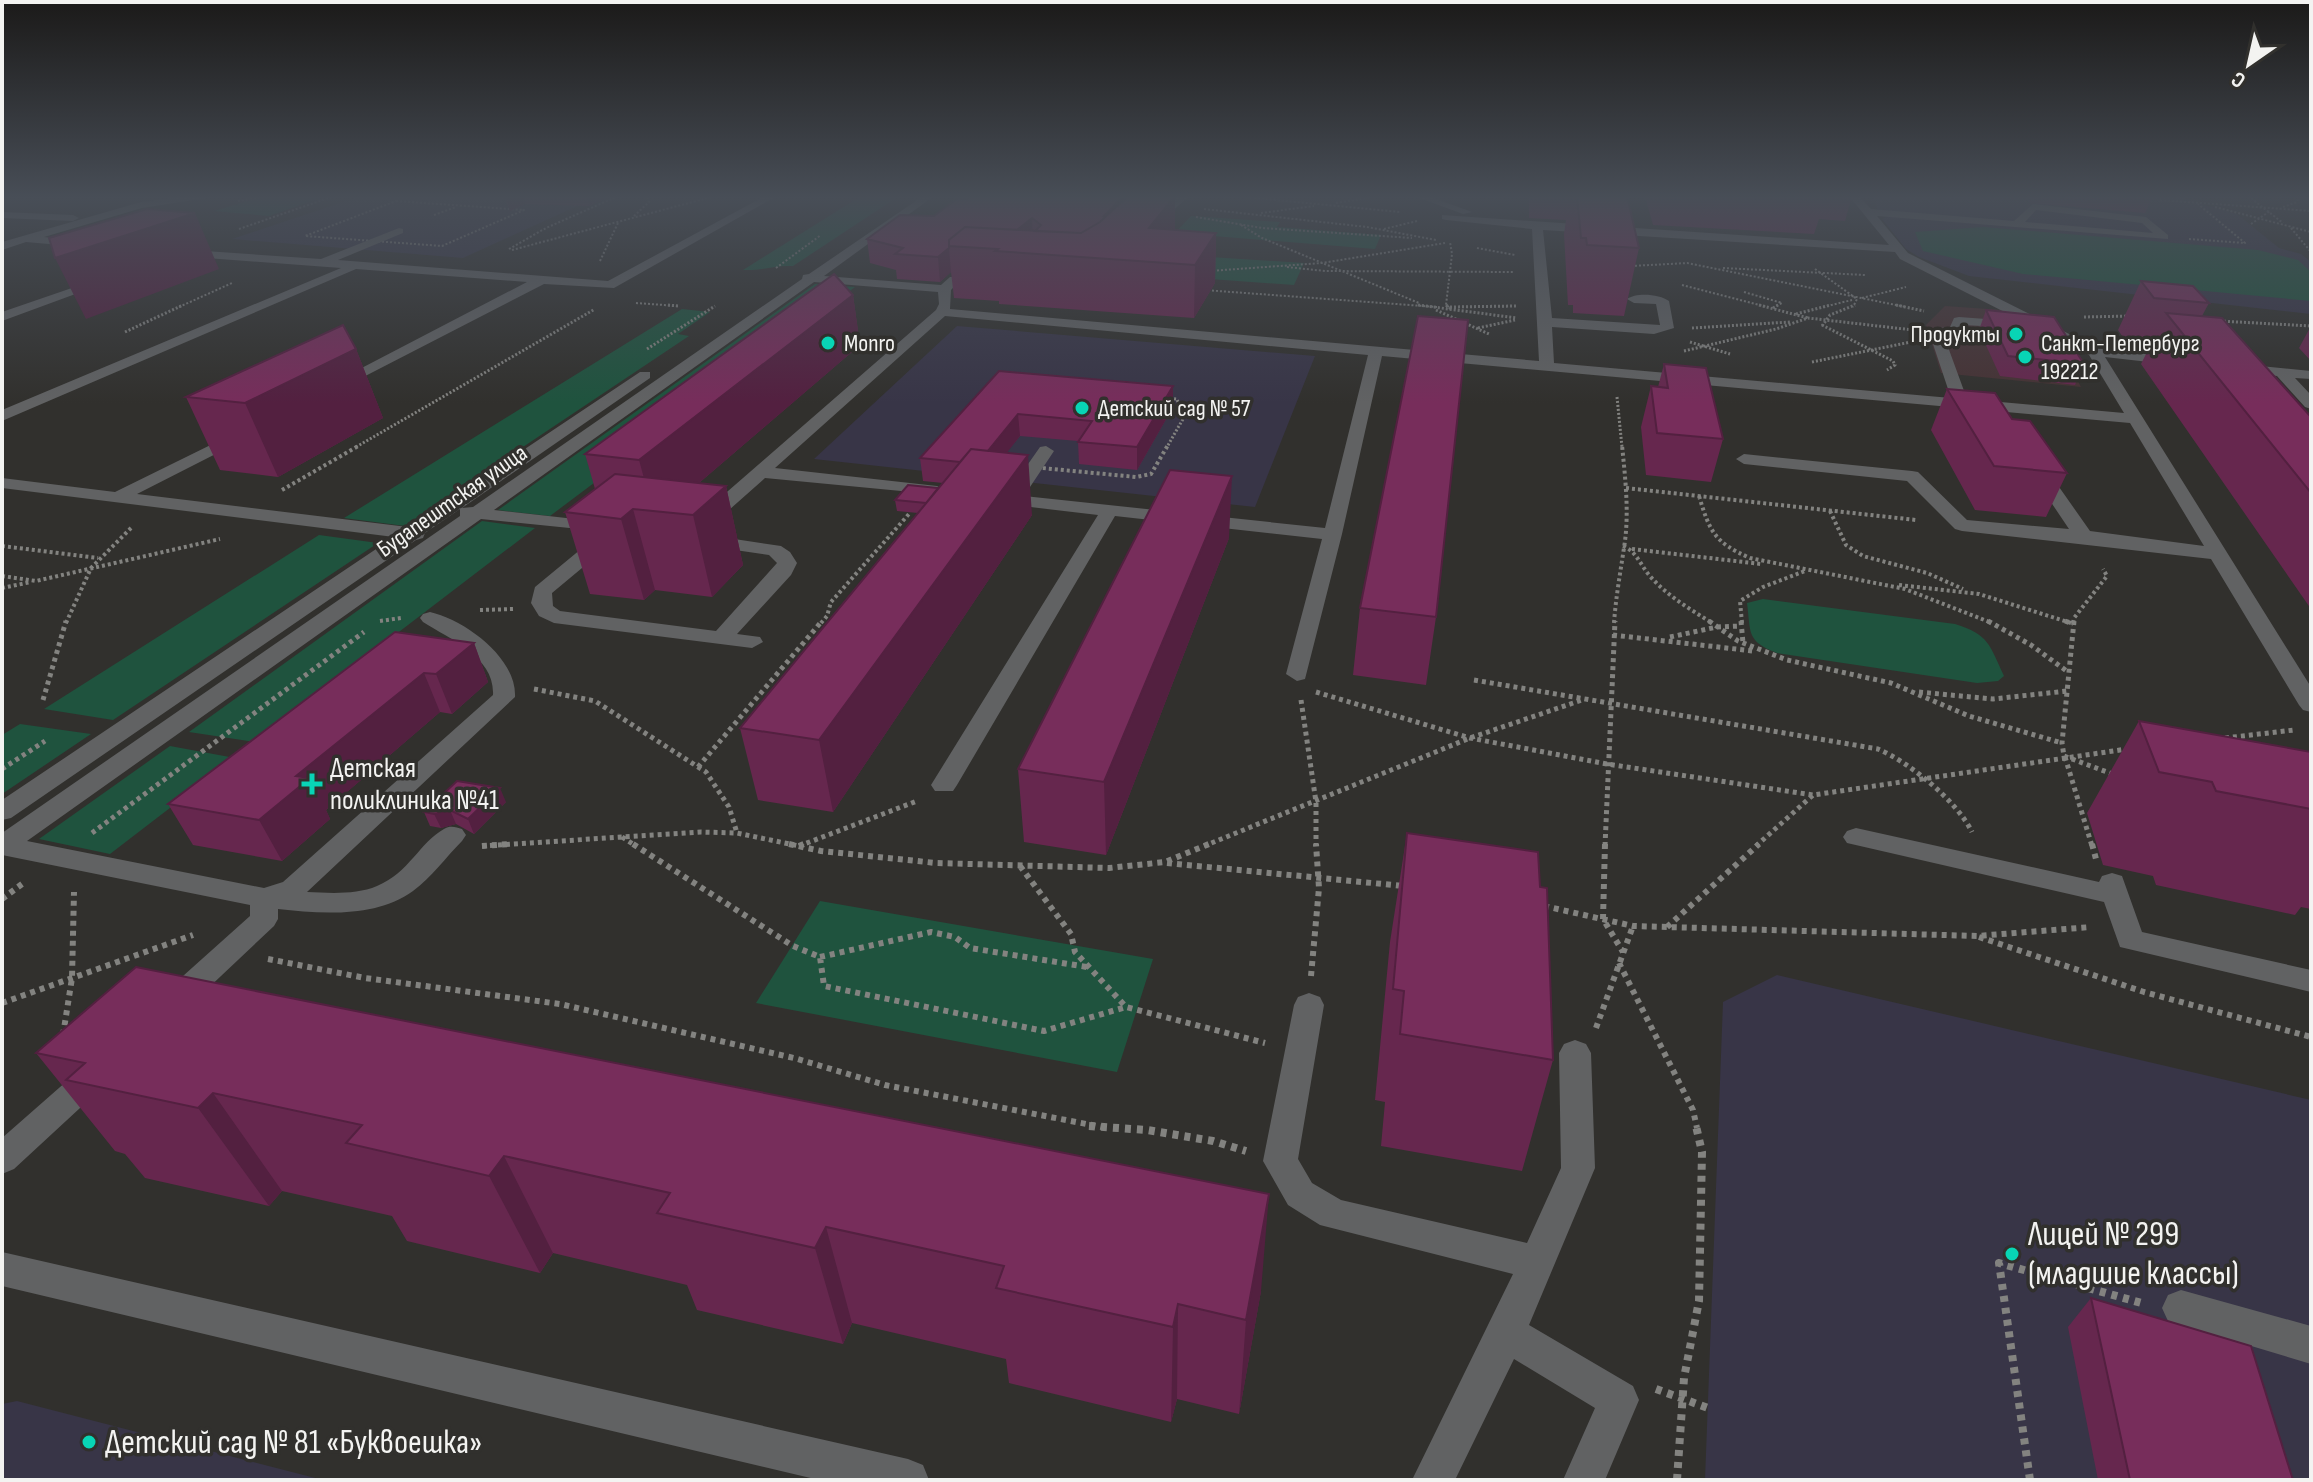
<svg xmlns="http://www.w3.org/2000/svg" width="2313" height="1482" font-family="'Sofia Sans Condensed',sans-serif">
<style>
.commercial{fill:#463234}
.education{fill:#383547}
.green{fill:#1f533e}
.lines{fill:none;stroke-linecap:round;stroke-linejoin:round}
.path-far5{stroke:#838380;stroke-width:2;stroke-dasharray:2 2;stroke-linecap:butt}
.path-far4{stroke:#838380;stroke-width:3;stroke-dasharray:2 2;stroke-linecap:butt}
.path-far3{stroke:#838380;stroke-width:4;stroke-dasharray:3 3;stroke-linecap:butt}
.path-far2{stroke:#838380;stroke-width:5;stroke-dasharray:4 4;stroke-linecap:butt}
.path-far1{stroke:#838380;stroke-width:6;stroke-dasharray:5 5;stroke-linecap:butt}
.path{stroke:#838380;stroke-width:8;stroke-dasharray:6 6;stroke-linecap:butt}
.minor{fill:#616263;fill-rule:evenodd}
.wall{fill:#66274e}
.shaded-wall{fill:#532040}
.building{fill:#772d5b;stroke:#532040;stroke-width:2}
.poi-dot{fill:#08d5b5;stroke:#31302d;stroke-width:3}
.labels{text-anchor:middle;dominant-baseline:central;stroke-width:7;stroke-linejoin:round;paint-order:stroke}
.far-poi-label{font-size:24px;fill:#f3f3f1;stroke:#31302d;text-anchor:start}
.far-street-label{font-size:24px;fill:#f3f3f1;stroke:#31302d}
.poi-label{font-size:28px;fill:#f3f3f1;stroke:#31302d;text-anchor:start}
.near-poi-label{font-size:34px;fill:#f3f3f1;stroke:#31302d;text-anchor:start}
</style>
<rect width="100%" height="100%" fill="#31302d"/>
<path class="commercial" d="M1945 306 2003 310 2056 340 2081 387 1941 373 1926 325Z"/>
<path class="education" d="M361 196H599L463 258 232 239Z
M1871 196H2164L2179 198 2237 214 2279 248 2301 254 2311 262V314L1969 276 1919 257 1906 249 1882 219 1890 216 1889 212 1878 209Z
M957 326 1315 356 1255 507 814 459Z
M1777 975 2311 1100V1480H1705L1723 1002Z
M17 1401 323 1480H2V1404Z"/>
<path class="green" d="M275 196H326L269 216 214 211 254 199Z
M861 196H899L793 266C775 265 762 271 743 270Z
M1191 216 1280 222 1277 227 1381 235 1375 249 1175 233Z
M1983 227 2258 250 2298 260 2311 272V301L2023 274 1923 251 1915 232Z
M1210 257 1304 263 1294 285 1196 278Z
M815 284 855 287 550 516 498 510Z
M682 309 710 312 678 334 689 336 405 526 344 518Z
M482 521 535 528 255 742 189 732Z
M319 535 378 543 113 720 44 709Z
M1763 599 1955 624C1989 634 1990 646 2004 676L1998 681 1977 683 1777 653C1746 641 1751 633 1747 603Z
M20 724 91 734 2 794V735Z
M170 746 235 758 110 854 39 839Z
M820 901 1153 959 1117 1072 756 1003Z"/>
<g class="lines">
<path class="path-far5" d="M1234 196 1400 212
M2170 196 2186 199
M2248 196 2283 223
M955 197H977
M2160 200 2311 211
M238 201 265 196
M396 201 524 210 442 246 305 236Z
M1336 203 1379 196
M2215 207 2311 232
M2283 207 2297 202 2299 196
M1204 209 1367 227 1436 240
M1261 213 1314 206
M434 215 456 207
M634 216 649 202 647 196
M1196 217 1262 228 1412 238
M2251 224 2270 211
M1241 225 1262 238 1419 303
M2291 228 2311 252
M239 229 334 196
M1384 229 1417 221
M2189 239 2245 243 2198 204
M1477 248 1515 255
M509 249 546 228 618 196
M512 250 715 196
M600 261 618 223
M1687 263 1906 307
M1631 266 1688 263
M1287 267 1325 271 1513 272
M776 268 821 235
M1723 268 1865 275
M1815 269 1857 299 1853 307
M1209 271 1322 263 1445 243
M1682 285 1767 307
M1204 290 1437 307
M1744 292 1782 303 1774 307
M1862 298 1906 287
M636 303 678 306
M179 307 232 283
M1449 307 1446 305 1452 254 1450 242
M1450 307 1516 306
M1823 307 1852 300"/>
<path class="path-far4" d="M668 305 678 306
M1418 305 1517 318
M1446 305 1451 309
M1759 305 1808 318
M1896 305 1924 311
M1450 307 1516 306
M1773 308 1778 305
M1436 310 1489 334
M1796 314 1831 305
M2084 317 2130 316
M2220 321 2311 326
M1822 325 1893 361 1895 365 1887 370
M1822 326 1830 315 1855 305
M1478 328 1515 320
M1692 328 1790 322
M125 332 183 305
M1690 342 1730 354
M647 349 715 306
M1684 351 1776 329 1808 318 1913 330
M1812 362 1911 342
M1617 397 1622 447
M356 447 595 309
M936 447 974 402 1009 384 1177 399 1183 419 1167 447"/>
<path class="path-far3" d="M937 445 927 457 1136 477 1151 474 1168 445
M1626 488 1916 520
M282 490 360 445
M1699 496C1710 532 1714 542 1750 558L1905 589 1992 623
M1830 511 1846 545 1863 556 1927 573 1963 589
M2 546 98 558
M1623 546C1636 551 1640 564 1649 575 1666 595 1690 609 1712 623
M1632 549 1761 564
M2 576 36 581 220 539
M1899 585 1979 594 2071 623
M2 588 31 582
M480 610 514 609
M380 621 401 618
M66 623 91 568 132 527
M821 623 827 616 831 602 909 514
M1614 623C1616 595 1621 569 1625 541 1629 509 1625 476 1622 445
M1742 623 1740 601 1763 587 1805 571
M2073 623 2074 618 2107 576 2103 569"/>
<path class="path-far2" d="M1709 621 1738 641 1787 660 1891 683 1969 716 2062 743
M1741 621 1743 643
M1988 621 2031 645 2068 672
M2065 621 2073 624
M2074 621 2062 743 2064 756 2115 775
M1613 635 1753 651
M1670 637 1717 627 1740 626
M1474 680 1878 749C1909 762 1957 801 1972 832
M534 689 595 701 706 772 729 807 737 833
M1316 692 1470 738 1607 764 1813 795 2127 749
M1919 692 1993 699 2067 691
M43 700 66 621
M1301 700 1316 802V846
M2225 738 2294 730
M2065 757 2092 846
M698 767 822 621
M2 769 45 741
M92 833 364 632
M622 837 636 846
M482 846 701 832 737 833 799 846
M799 846 917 801
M1204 846 1470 738 1582 700
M1605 846 1615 621
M1756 846 1813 795"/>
<path class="path-far1" d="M633 844 793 946 820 957 824 986 1044 1031 1126 1007
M789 844 821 851 936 863 1109 868 1165 862 1209 844
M1605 844 1603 919 1623 952
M2092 844 2096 859
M482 846 509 844
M799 846 804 844
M1167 863 1403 886
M1020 866 1071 934 1075 952 1126 1007 1265 1043
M2 899 26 881
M1544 906 1633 926 1977 936 2091 927
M1667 927 1759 844
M1979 937 2144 992 2311 1037
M820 957 931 932 955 937 970 948 1087 967
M268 959 365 978 560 1004 794 1058 885 1085 1107 1128
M1619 963 1693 1110 1697 1128
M1311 976 1319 888 1316 844
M2 1003 193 935
M1596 1028 1633 926
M63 1035 72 978 74 892"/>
<path class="path" d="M1089 1126 1147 1130 1213 1141 1246 1151
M1656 1389 1708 1408
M1677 1480 1684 1378 1699 1301 1702 1152 1696 1126
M2030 1480 1999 1263 2145 1304"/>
<path class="minor" d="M191 196H219L142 208 44 237 87 242 89 244 83 247 26 242 2 250V242L141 202Z
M765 196H777L614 288 544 284 342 388H332L329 385 527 282 356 269 2 421V410L341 268 180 256 174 252 176 249 321 259 399 228 403 229V233L338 260 608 281Z
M923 196H934L824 276 941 285 950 277H958L960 280 951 290 950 309 1539 361 1532 229 1446 220 1442 219V215L1889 245 1849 196H1859L1871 209 2014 221 2033 204 2146 217 2168 235V239L1877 216 1908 253 2097 348 2180 358 2182 361 2175 365 2105 357 2311 687V712L2303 710 2299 705 2211 559 1962 531 1955 529 1907 481 1744 464 1736 459 1744 454 1912 471 1918 472 1967 520 2069 529 2030 471 2039 466 2045 467 2090 531 2204 546 2130 423 1382 356 1342 534 1305 679 1297 681 1286 674 1322 539 1115 516 957 785 953 791H935L931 785 1098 515 996 503 993 499 996 495 1007 494 1040 447 1046 446 1054 451 1024 496 1325 528 1368 355 945 316 775 468 937 486 946 491 943 495 765 478 711 526H697L695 522 697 518 936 310 939 304 938 292 814 282 494 510 602 522 609 524 611 528 609 532 481 519 27 841 264 888 283 882 493 695C495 657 451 640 423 622L420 618 423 614 430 612C465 620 517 658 515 697L307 892C329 893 356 895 377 886 409 873 420 842 444 829 450 825 456 827 462 829L466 835 462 841C446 857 432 877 413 891 376 918 321 914 278 909V919L274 926 186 1009 175 1013 164 1009 160 1001 164 993 250 916V905L2 855V833L460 516V509L425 533 423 538 416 540 11 818 2 820V800L394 537 2 488V478L115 492 241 430 247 432 249 435 247 438 137 494 408 527 640 372H650V378L462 508 473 507 802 279 803 275 809 274ZM2036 210 2142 223 2153 233 2025 222ZM1543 230 1895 252 1900 259 2089 355 2124 413 1967 399 1944 336 1961 334 1964 325 2018 328V322L2013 321 1959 317 1954 318 1950 327 1931 329 1929 332 1951 398 1554 363 1552 327 1654 334 1674 328 1669 301C1660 294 1636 292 1627 299L1634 303 1656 304 1660 325 1552 318Z
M1178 196H1189L1168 215 1146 220 1141 217 1160 211Z
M1414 196H1428L1472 212 1463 214Z
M2 212 73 215 79 218 73 221 2 218Z
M98 279 108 282 2 321V312Z
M2240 364 2311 371V379L2295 378 2311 395V409L2305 407 2277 376 2235 371V365Z
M605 533 614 539 612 543 552 593 553 606 560 611 716 631 777 563 769 555 701 545 698 541 701 537 708 535 781 546 790 552 797 563 791 575 737 634 760 637 763 642 752 648 554 623 539 616 531 603 535 587 598 535Z
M1856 828 2099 882 2102 876 2112 873 2122 876 2142 932 2311 970V992L2120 947 2104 902 1847 843 1843 837 1847 831Z
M1309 993 1320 997 1324 1005 1298 1159 1312 1183 1341 1200 1527 1243 1561 1168 1559 1053 1564 1044 1575 1040 1586 1044 1591 1053 1595 1168 1529 1325 1633 1386 1639 1400 1605 1480H1563L1595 1408 1514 1359 1455 1480H1412L1513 1274 1320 1225 1288 1205 1263 1161 1294 1005 1298 997Z
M95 1062 106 1066 111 1075 106 1084 14 1169 2 1174V1138L84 1066Z
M2 1252 908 1459 923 1465 929 1480H819L2 1286Z
M2181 1290 2311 1326V1364L2168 1321 2162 1308 2168 1295Z"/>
</g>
<path class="wall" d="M504 196H611L589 206 525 204 510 211Z
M1175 196V230L1216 233 1215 283 1194 318 999 304V301L954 298 951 272 940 282 897 279 896 270 870 263 867 239 934 216 967 199Z
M1529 196H1627L1639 248 1624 316 1573 313V305H1568L1564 234 1566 220 1529 218Z
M1645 196H1852L1845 221 1819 219 1814 234 1653 225Z
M2025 196H2153L2145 213 2030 203Z
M2301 196H2311V202Z
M2141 281 2209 303 2202 316 2311 417V609L2141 364 2148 350 2131 349 2118 330Z
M853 295 860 345 699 483 726 486 743 565 712 597 655 590 644 600 590 594 565 512 595 489 585 454Z
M1986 310 2084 364 2075 385 2000 376 1979 330Z
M2311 326V361L2299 348Z
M356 349 383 418 278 477 220 470 186 397Z
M1664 364 1723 439 1711 482 1646 475 1641 427 1651 386 1658 387Z
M999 371 1173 386V407L1137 470 1079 464 1078 441 1020 436 1006 453 1032 515 833 812 758 800 740 728 918 513 897 511 895 500 938 488 943 483 923 481 920 458Z
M1947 389 2012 419 2067 473 2046 517 1975 510 1931 430Z
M1229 538 1106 855 1024 842 1018 769Z
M1360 608 1436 617 1426 685 1353 675Z
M474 643 488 682 452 714 440 712 326 810 330 819 282 861 193 845 168 804Z
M2139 721 2311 752V909L2301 907 2295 915 2156 885 2153 876 2103 865 2087 813Z
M506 802 474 834 456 824 441 828 430 826 424 812Z
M1407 833 1540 887 1553 1060 1522 1171 1381 1146 1385 1102 1375 1100 1390 942Z
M36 1053 1261 1291 1239 1414 1177 1399 1171 1422 1009 1383 1006 1359 852 1323 843 1344 697 1310 687 1285 553 1253 540 1273 407 1241 392 1216 282 1191 269 1206 145 1178 125 1154 115 1151Z
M2091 1298 2293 1480H2098L2068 1327Z"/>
<path class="shaded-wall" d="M506 196H523L525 204 510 211Z
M587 196H611L589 206Z
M1124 196H1146L1111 232 1104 216Z
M1175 196V243L1149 228Z
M195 213 219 269 86 319 55 258Z
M1032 218 1033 241 1000 242Z
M1216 233 1215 283 1194 318 1195 265Z
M949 248 951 272 940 282 938 257Z
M853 295 860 345 665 512 653 511 639 460Z
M356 349 383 418 278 477 245 403Z
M1173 386V407L1137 470V447Z
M1018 414 1020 436 980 487 978 464Z
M1028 455 1032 515 833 812 819 740Z
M1232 476 1229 538 1106 855 1104 782Z
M726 486 743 565 712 597 693 515Z
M633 509 655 590 644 600 621 519Z
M474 643 488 682 452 714 436 674Z
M424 673 440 712 326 810 330 819 282 861 259 820 296 776Z
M500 788 506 802 474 834 468 819Z
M450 810 456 824 441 828 434 814Z
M213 1093 282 1191 269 1206 198 1108Z
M504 1156 553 1253 540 1273 489 1176Z
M1269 1194 1261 1291 1239 1414 1246 1320Z
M826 1227 852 1323 843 1344 815 1248Z
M1178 1304 1177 1399 1171 1422 1173 1327Z"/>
<path class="building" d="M971 196H1124L1104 216H1106L1100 222 1081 233 1035 231 1041 225 1032 218 1017 230 965 227 949 240V248L938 257 895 254 903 248 867 239 900 215 934 216 958 198 967 199Z
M1128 196H1175L1149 228 1216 233 1195 265 995 251 998 249 949 246V240L965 227 1081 233 1100 222Z
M1577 196H1627L1639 248 1587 245 1586 238H1581Z
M147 209 195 213 55 258 49 238Z
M834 274 853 295 639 460 585 454Z
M2141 281 2193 286 2209 303 2154 298Z
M1986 310 2054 317 2084 364 2008 356Z
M2166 313 2222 318 2311 417V493Z
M1418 316 1468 320 1436 617 1360 608Z
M343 325 356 349 245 403 186 397Z
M1664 364 1706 368 1723 439 1657 433 1651 386 1668 388Z
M999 371 1173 386 1137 447 1078 442 1092 421 1018 414 988 451 971 449 960 462 920 458Z
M1947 389 1995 393 2012 419 2030 421 2067 473 1994 466Z
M971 449 1028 455 819 740 740 728Z
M1170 470 1232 476 1104 782 1018 769Z
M615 474 726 486 693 515 633 509 621 519 565 512Z
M908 485 938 488 926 503 895 500Z
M395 632 474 643 436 674 424 673 296 776 310 778 259 820 168 804Z
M2139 721 2311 752V809L2216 791 2212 782 2159 772Z
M457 781 500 788 468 819 450 810 434 814 424 812Z
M1407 833 1538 852 1540 887 1547 888 1553 1060 1400 1034 1404 991 1393 989Z
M136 967 1269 1194 1246 1320 1178 1304 1173 1327 996 1288 1004 1266 826 1227 815 1248 657 1213 670 1193 504 1156 489 1176 346 1143 362 1125 213 1093 198 1108 66 1080 85 1063 36 1053Z
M2091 1298 2251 1346 2293 1480H2130Z"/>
<linearGradient id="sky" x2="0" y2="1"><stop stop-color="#1b1a19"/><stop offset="0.49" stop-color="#484e57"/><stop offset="1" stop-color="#484e57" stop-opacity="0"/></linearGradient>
<rect width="2313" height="403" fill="url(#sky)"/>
<g class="poi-dot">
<circle cx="2016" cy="334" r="8"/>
<circle cx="828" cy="343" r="8"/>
<circle cx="2025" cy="357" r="8"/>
<circle cx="1082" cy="408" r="8"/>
<path d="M308 772h8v8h8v8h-8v8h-8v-8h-8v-8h8z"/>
<circle cx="2012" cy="1254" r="8"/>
<circle cx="89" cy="1442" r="8"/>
</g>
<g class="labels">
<g class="far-poi-label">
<text x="2000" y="334" text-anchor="end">Продукты</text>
<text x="844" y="343">Monro</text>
<text x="2041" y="343">Санкт-Петербург<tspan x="2041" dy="28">192212</tspan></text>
<text x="1098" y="408">Детский сад № 57</text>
</g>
<g class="far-street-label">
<text transform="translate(452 501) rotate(-35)">Будапештская улица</text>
</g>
<g class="poi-label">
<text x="330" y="768">Детская<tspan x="330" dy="32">поликлиника №41</tspan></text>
</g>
<g class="near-poi-label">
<text x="2028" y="1234">Лицей № 299<tspan x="2028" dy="39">(младшие классы)</tspan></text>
<text x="105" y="1442">Детский сад № 81 «Буквоешка»</text>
</g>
</g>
<rect width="2313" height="1482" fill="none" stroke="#f3f3f1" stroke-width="8"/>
<g transform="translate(2249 64) rotate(214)" stroke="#31302d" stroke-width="6" paint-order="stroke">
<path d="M0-6L14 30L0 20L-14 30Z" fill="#f3f3f1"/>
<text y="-12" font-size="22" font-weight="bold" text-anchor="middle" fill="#f3f3f1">С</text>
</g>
</svg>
